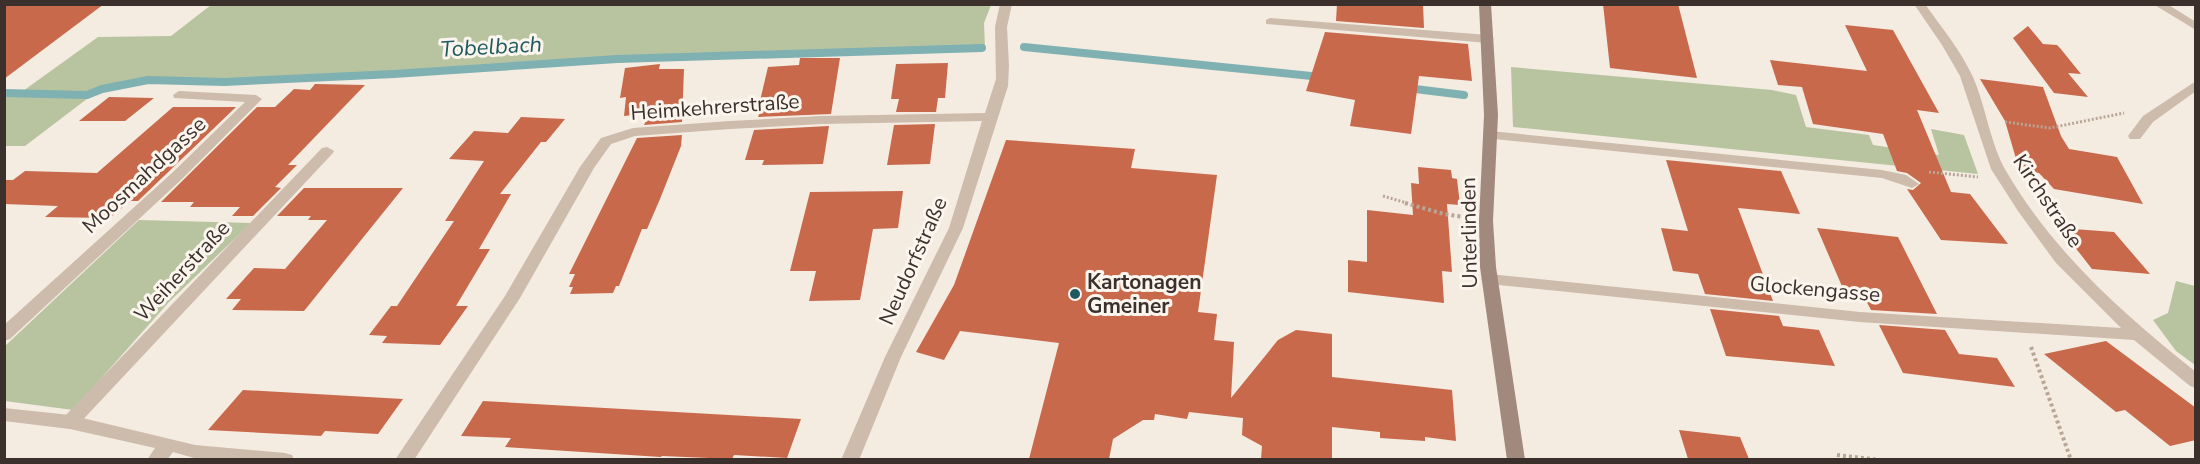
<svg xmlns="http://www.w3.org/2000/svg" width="2200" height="464" font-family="'Nunito Sans',sans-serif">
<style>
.green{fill:#b8c4a0}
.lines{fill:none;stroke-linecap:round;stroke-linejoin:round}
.stream{stroke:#7fb0b2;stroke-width:8}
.building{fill:#c8694b}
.path-far1{stroke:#b9a596;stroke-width:3;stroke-dasharray:2 2;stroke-linecap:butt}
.path{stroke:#b9a596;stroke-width:4;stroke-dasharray:3 3;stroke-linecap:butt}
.service{fill:#cdbbac;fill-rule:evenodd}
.minor{fill:#cdbbac;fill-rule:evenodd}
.secondary{fill:#a18a7d;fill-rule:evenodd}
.poi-dot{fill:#1f5a5e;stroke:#fbf5ee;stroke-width:2}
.labels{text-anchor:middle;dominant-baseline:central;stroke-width:6;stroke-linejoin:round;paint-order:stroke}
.street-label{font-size:21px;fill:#3b302b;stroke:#fbf5ee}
.poi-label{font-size:21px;font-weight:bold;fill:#3b302b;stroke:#fbf5ee;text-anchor:start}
.water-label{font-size:22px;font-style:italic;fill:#1f5a5e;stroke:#fbf5ee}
</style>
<rect width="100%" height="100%" fill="#f4ebe1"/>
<path class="green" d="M211 5V4L991 5 984 23 985 48 618 58 393 74 224 81 148 79 100 89 25 146H5V96H16L98 37 171 36Z
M1511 67 1772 90 1796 95 1806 127 1869 135 1873 145 1939 155 1931 129 1964 135 1978 174 1513 127Z
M139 220 251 223 169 302 73 410 5 401V346Z
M2176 281 2195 286V365L2176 351 2153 320 2168 313Z"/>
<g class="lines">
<path class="stream" d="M1024 47 1321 77
M1407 88 1464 95
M4 93 87 95 102 89 148 80 224 82 394 74 617 59 982 48"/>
</g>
<path class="building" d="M4 4H104L4 79Z
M1337 4H1423L1424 28 1336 21Z
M1603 4H1678L1697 78 1610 68Z
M1845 25 1893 30 1939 113 1917 110 1951 192 1970 194 2008 244 1941 240 1907 189 1913 190 1921 183 1907 173 1897 171 1883 134 1813 124 1802 87 1778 85 1770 60 1867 71Z
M2028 26 2043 44 2057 45 2060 48 2081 74 2068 73 2088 97 2054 93 2013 38Z
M1325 32 1468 44 1472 81 1419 76 1411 134 1350 126 1355 100 1306 91Z
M800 58H840L831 114 758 117 763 105H759L768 67 799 65Z
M948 63 945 98H938L936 112H896L899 99H891L896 64Z
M660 64 659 69H684L682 122 644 125 650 113 624 116 626 97 620 98 625 68Z
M1980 79 2043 87 2061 136 2069 149 2117 157 2143 204 2054 189 2039 173 2019 169 2005 121Z
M315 84 365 85 288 165H297L275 187 281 188 253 216H232L240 207H190L194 202H161L257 107H275L294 89 310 90Z
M109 97 154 98 125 121H79Z
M173 107H236L138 201H130L110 218 45 217 58 206 4 204V180H13L25 171 97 173Z
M521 117 565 119 546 142H541L500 194H511L479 249H490L456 306H468L440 345 382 343 387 336 369 335 391 306H397L454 221H445L484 161 449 159 474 131 508 133Z
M935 124 930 164 887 165 894 125Z
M829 126 823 164 762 165 764 160H745L754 130Z
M682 135 681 146 660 199 647 229H642L619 286H616L613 293 570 294 573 287H569L575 274H569L637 138Z
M1006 140 1135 149 1131 168 1217 175 1198 312 1217 314 1214 340 1234 342 1231 398 1278 340 1296 330 1332 334V377L1452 390 1456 441 1425 437V441L1380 438V432L1332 427V459H1261L1262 446 1242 435 1243 418 1189 412 1187 419 1155 414 1154 420H1143L1113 439 1109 459H1029L1059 343 960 331 944 360 916 352 954 285Z
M1666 160 1781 171 1800 214 1738 208 1773 301 1705 294 1698 274 1673 271 1661 228 1688 231Z
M1418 167 1451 170 1452 178 1457 179 1460 205 1447 204 1452 272 1442 271 1444 303 1348 292V260L1367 262V210L1413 215 1411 183 1419 184Z
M304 188H403L304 311 232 310 241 299H226L254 268 285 269 327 220H308L311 216H277Z
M903 191 898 228 873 229 860 300 809 301 816 271H790L810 192Z
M1817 228 1898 237 1937 314 1871 310 1862 293 1844 291Z
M2060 228 2114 232 2150 274 2092 269Z
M1710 309 1779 316 1783 326 1819 330 1835 366 1726 356Z
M1879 325 1945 330 1959 354 1997 358 2015 387 1903 373Z
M2106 341 2196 408V440L2170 446 2125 410 2116 412 2044 354Z
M243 390 403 399 378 434 325 431 321 436 208 430Z
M483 401 801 419 787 458 734 455 732 459 662 456 661 457 505 447 511 438 461 436Z
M1679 430 1740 437 1749 459H1688Z"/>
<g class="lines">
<path class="path-far1" d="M2005 122 2050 128 2124 113
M1929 172 1978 177
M1383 196 1410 204"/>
<path class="path" d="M1405 203 1444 214 1464 217
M2031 347 2071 460
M1837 455 1880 460"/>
<path class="service" d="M1270 18 1488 35 1494 39 1488 43 1266 24V20Z
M2196 81V91L2153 122 2140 139H2130L2128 136 2143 116Z
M179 91 256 95 262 99 182 179 10 339 4 341V325L172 173 245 102 174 98 173 95Z
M1490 131 1882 170 1906 175 1919 184 1912 188 1882 178 1485 138 1483 135 1485 132Z
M327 147 334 151 332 154 76 427 70 429 64 427 61 422 64 417 322 148Z"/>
<path class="minor" d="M1000 4H1012L1007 27 1009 66 1008 86 963 228 901 357 859 460H841L885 357 949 228 982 121 821 124 730 129 635 136 611 144 594 168 520 298 414 460H395L505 296 580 167 601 138 633 128 730 121 821 116 985 113 996 79 995 27Z
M1914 4H1925C1942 28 1961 51 1973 77 1986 107 1990 143 2006 171 2054 253 2123 314 2196 372V388L2190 386 2134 340 1860 322 1489 284 1481 279 1489 274 1860 312 2121 328 2056 263 2018 211 1991 169 1960 76 1942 45Z
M2153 4H2167L2196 22V30Z
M4 408 70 415 195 445 285 453 292 455 294 460H201L173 452 167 460H147L155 448 70 429 4 421Z"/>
<path class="secondary" d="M1479 4H1491L1498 115 1493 221 1496 267 1525 460H1507L1480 267 1479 221 1484 115Z"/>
</g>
<circle class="poi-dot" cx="1075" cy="294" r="6"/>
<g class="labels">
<g class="street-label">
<text transform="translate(715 107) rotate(-4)">Heimkehrerstraße</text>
<text transform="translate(144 175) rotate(-43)">Moosmahdgasse</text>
<text transform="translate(2048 201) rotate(56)">Kirchstraße</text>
<text transform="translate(1469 233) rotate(-91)">Unterlinden</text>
<text transform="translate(913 261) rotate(-66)">Neudorfstraße</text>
<text transform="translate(182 271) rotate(-47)">Weiherstraße</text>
<text transform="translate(1815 289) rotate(5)">Glockengasse</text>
</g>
<g class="poi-label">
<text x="1087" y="282">Kartonagen<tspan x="1087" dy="24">Gmeiner</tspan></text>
</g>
<g class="water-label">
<text transform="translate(491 47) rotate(-3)">Tobelbach</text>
</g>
</g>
<rect width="2200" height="464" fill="none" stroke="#3b302b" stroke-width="12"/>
</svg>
